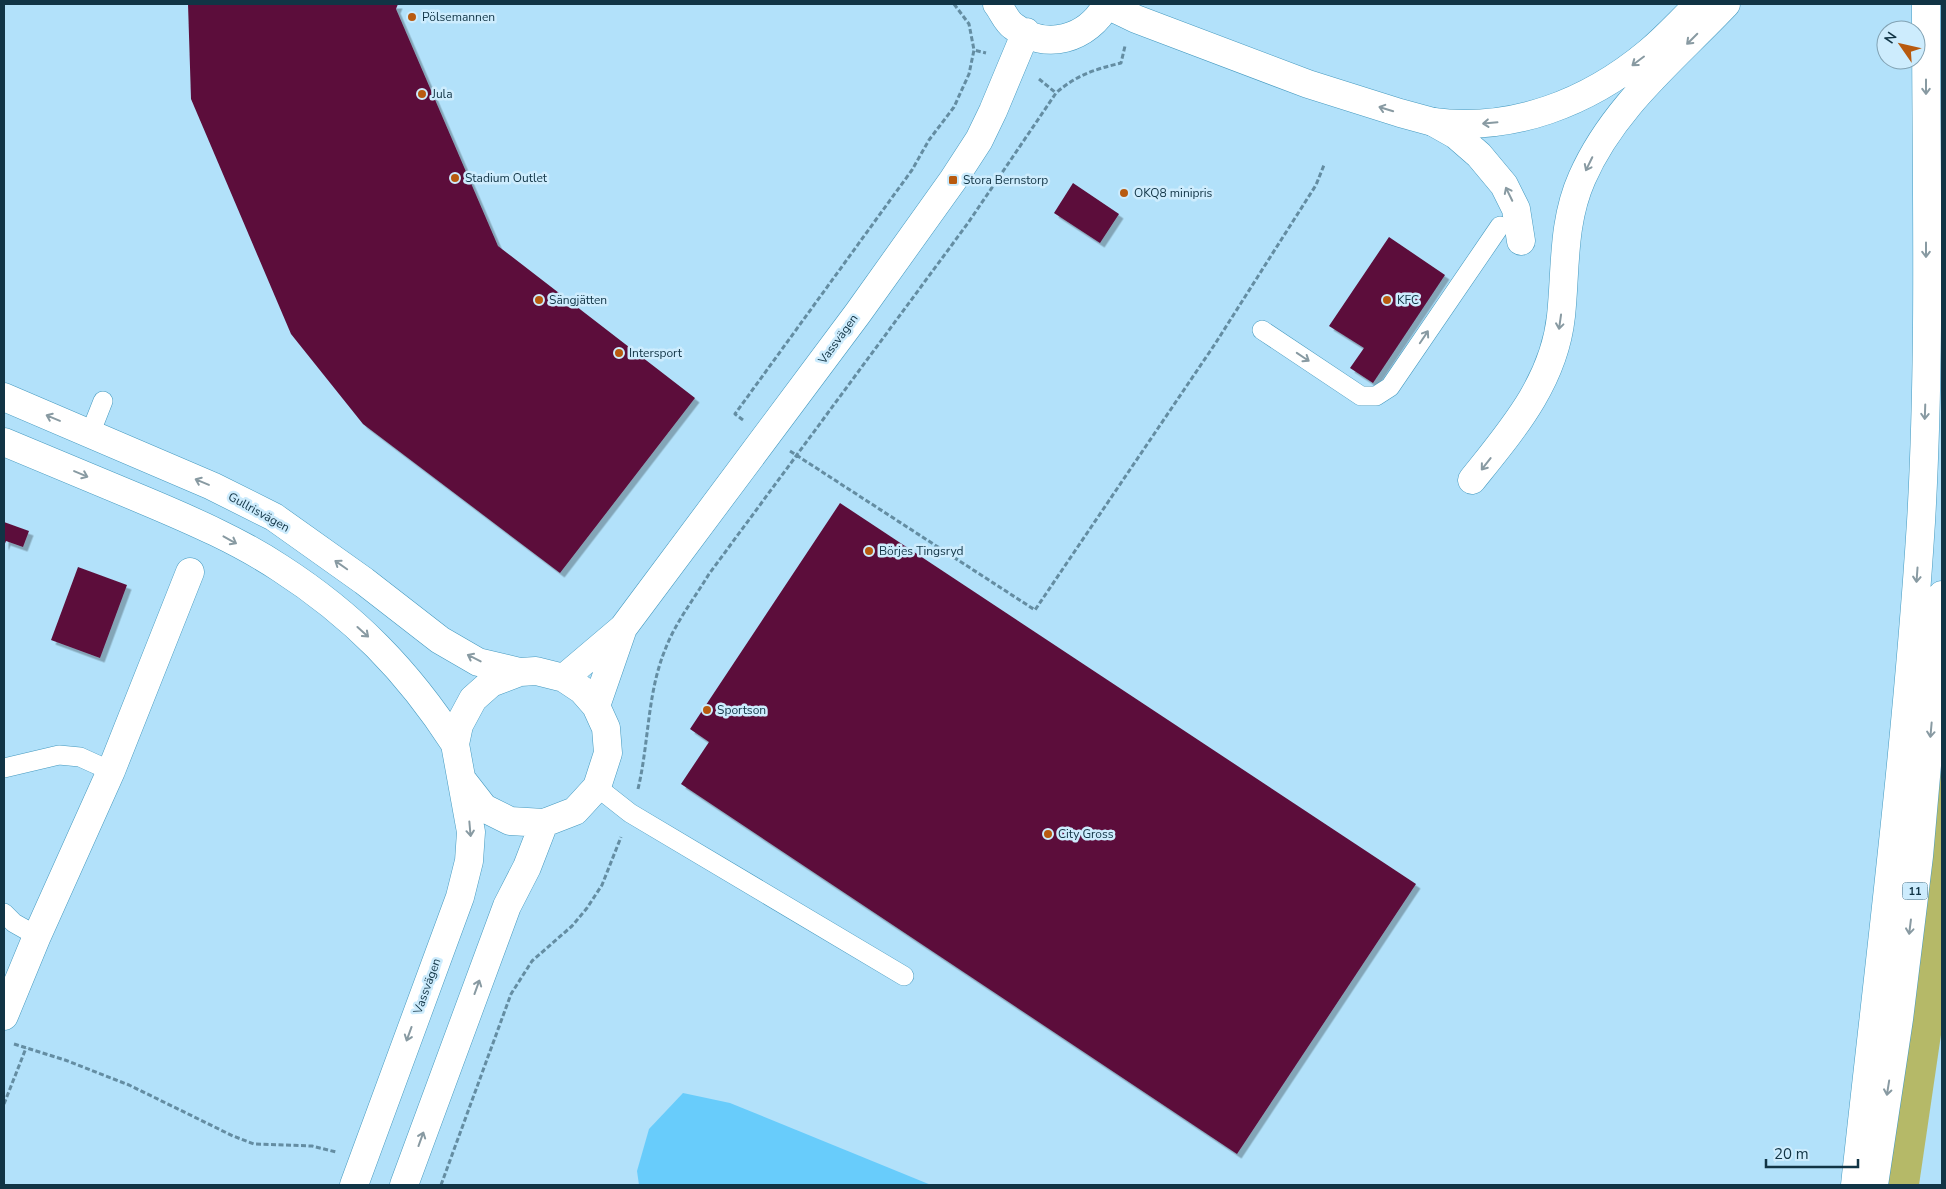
<svg xmlns="http://www.w3.org/2000/svg" width="1946" height="1189" font-family="'Nunito Sans',sans-serif">
<style>
.green{fill:#b5b968}
.water{fill:#68ccfb}
.building{fill:#5c113b;filter:url(#shadow)}
.lines{fill:none;stroke-linecap:round;stroke-linejoin:round}
.lane-casing{stroke:#4499bf;stroke-width:20}
.street-casing{stroke:#4499bf;stroke-width:29}
.secondary-casing{stroke:#4499bf;stroke-width:29}
.highway-casing{stroke:#4499bf;stroke-width:29}
.path{stroke:#648da2;stroke-width:3;stroke-dasharray:5 2.5;stroke-linecap:butt}
.lane{stroke:#fff;stroke-width:19}
.street{stroke:#fff;stroke-width:28}
.secondary{stroke:#fff;stroke-width:28}
.highway{stroke:#fff;stroke-width:28}
.oneway{stroke:#889aa2}
.poi-dot{fill:#b85a0f;stroke:#cdecfd;stroke-width:2}
.labels{text-anchor:middle;dominant-baseline:central;stroke-width:5;stroke-linejoin:round;paint-order:stroke}
.shield{fill:#cdecfd;stroke:#496b7c;stroke-width:1}
.shield-label{font-size:11px;font-weight:bold;fill:#113445}
.poi-label{font-size:12px;fill:#113445;stroke:#cdecfd;text-anchor:start}
.street-label{font-size:12px;fill:#113445;stroke:#cdecfd}
</style>
<defs>
<filter id="shadow"><feDropShadow dx="4.5" dy="4.5" stdDeviation="0" flood-color="#0004"/></filter>
</defs>
<rect width="100%" height="100%" fill="#b2e1fa"/>
<path class="green" d="M1942 716V1028L1919 1185H1885Z"/>
<path class="water" d="M683 1093 730 1103 931 1185H639L637 1171 649 1129Z"/>
<path class="building" d="M188 4H398L396 9 498 246 695 398 560 573 363 424 291 334 191 99Z
M1073 183 1119 214 1100 243 1054 213Z
M1389 237 1445 275 1373 383 1350 368 1364 348 1329 326Z
M840 503 1416 884 1237 1154 681 784 709 742 690 729Z
M4 522 29 531 23 547 6 541 4 546Z
M78 567 127 585 100 658 51 640Z"/>
<g class="lines">
<defs>
<path id="lane" d="M1262 330 1361 396H1376L1390 387 1500 226
M90 434 103 401
M4 768 59 755 80 757 111 771
M597 787 630 813 904 976
M4 913 14 923 37 936"/>
<path id="street" d="M4 1016 37 936 111 771 190 572"/>
<path id="secondary" d="M997 4C1002 10 1006 21 1013 26 1046 52 1088 39 1107 4
M1107 5 1136 19 1308 84 1400 113 1433 122 1456 135 1479 155 1504 185 1516 209 1521 241
M4 397 212 486 274 517 364 581 440 640 478 662 520 672
M4 442C52 462 100 482 148 502 193 521 239 541 280 568 353 615 408 671 455 744
M564 678 623 628 858 313 953 180 979 140 993 111 1026 32
M596 706 623 628
M354 1185 460 897 469 861 471 832 455 744 459 725 473 699 491 683 520 672 536 671 564 678 582 690 596 706 606 728 608 753 597 787 575 811 544 823 510 821 484 808 463 781
M404 1185 507 906 527 867 544 823"/>
<path id="highway" d="M1433 122C1513 132 1588 103 1649 52 1667 37 1682 20 1699 4
M1472 480C1512 430 1554 382 1561 316 1566 269 1562 223 1582 178 1613 107 1674 59 1726 4
M1855 1185C1879 964 1907 744 1921 522 1931 349 1926 176 1926 4
M1874 1185 1899 1019 1919 856 1942 595"/>
</defs>
<use href="#lane" class="lane-casing"/>
<use href="#street" class="street-casing"/>
<use href="#secondary" class="secondary-casing"/>
<use href="#highway" class="highway-casing"/>
<path class="path" d="M954 4 969 24 974 50
M1039 79 1056 93
M743 420 735 414 912 170 929 140 954 107 969 74 974 50 986 53
M790 451 1035 610 1215 344 1316 185 1324 165
M638 789C649 743 647 694 665 650 675 623 694 599 709 574L968 223 1056 93C1076 75 1096 69 1121 63L1125 46
M14 1044 65 1060 129 1085 233 1136 254 1144 312 1146 336 1152
M4 1104 26 1048
M441 1185 511 994 532 961 572 926 587 908 602 885 621 837"/>
<use href="#lane" class="lane"/>
<use href="#street" class="street"/>
<use href="#secondary" class="secondary"/>
<use href="#highway" class="highway"/>
</g>
<defs><path id="oneway-shaft" d="M-6 0H5M1.5-3L5.5 0L1.5 3" fill="none" stroke-width="1.6" stroke-linecap="round" stroke-linejoin="round" transform="scale(1.25)"/></defs>
<g class="oneway">
<use href="#oneway-shaft" transform="translate(1692 39) rotate(135)"/>
<use href="#oneway-shaft" transform="translate(1638 61) rotate(143)"/>
<use href="#oneway-shaft" transform="translate(1926 87) rotate(90)"/>
<use href="#oneway-shaft" transform="translate(1386 109) rotate(-163)"/>
<use href="#oneway-shaft" transform="translate(1490 123) rotate(175)"/>
<use href="#oneway-shaft" transform="translate(1589 164) rotate(116)"/>
<use href="#oneway-shaft" transform="translate(1509 194) rotate(-116)"/>
<use href="#oneway-shaft" transform="translate(1926 250) rotate(90)"/>
<use href="#oneway-shaft" transform="translate(1560 322) rotate(98)"/>
<use href="#oneway-shaft" transform="translate(1424 337) rotate(-56)"/>
<use href="#oneway-shaft" transform="translate(1303 357) rotate(34)"/>
<use href="#oneway-shaft" transform="translate(1925 412) rotate(92)"/>
<use href="#oneway-shaft" transform="translate(53 418) rotate(-157)"/>
<use href="#oneway-shaft" transform="translate(1486 464) rotate(128)"/>
<use href="#oneway-shaft" transform="translate(81 474) rotate(23)"/>
<use href="#oneway-shaft" transform="translate(202 482) rotate(-157)"/>
<use href="#oneway-shaft" transform="translate(230 540) rotate(29)"/>
<use href="#oneway-shaft" transform="translate(341 565) rotate(-145)"/>
<use href="#oneway-shaft" transform="translate(1917 575) rotate(94)"/>
<use href="#oneway-shaft" transform="translate(363 632) rotate(42)"/>
<use href="#oneway-shaft" transform="translate(474 658) rotate(-153)"/>
<use href="#oneway-shaft" transform="translate(1931 730) rotate(95)"/>
<use href="#oneway-shaft" transform="translate(470 829) rotate(85)"/>
<use href="#oneway-shaft" transform="translate(1910 927) rotate(97)"/>
<use href="#oneway-shaft" transform="translate(477 987) rotate(-70)"/>
<use href="#oneway-shaft" transform="translate(409 1034) rotate(110)"/>
<use href="#oneway-shaft" transform="translate(1888 1088) rotate(99)"/>
<use href="#oneway-shaft" transform="translate(421 1139) rotate(-70)"/>
</g>
<g class="poi-dot">
<circle cx="412" cy="17" r="5"/>
<circle cx="422" cy="94" r="5"/>
<circle cx="455" cy="178" r="5"/>
<rect x="948" y="175" width="10" height="10" rx="2.5"/>
<circle cx="1124" cy="193" r="5"/>
<circle cx="539" cy="300" r="5"/>
<circle cx="1387" cy="300" r="5"/>
<circle cx="619" cy="353" r="5"/>
<circle cx="869" cy="551" r="5"/>
<circle cx="707" cy="710" r="5"/>
<circle cx="1048" cy="834" r="5"/>
</g>
<g class="labels">
<rect class="shield" x="1902.5" y="882.5" width="25" height="17" rx="4"/>
<g class="shield-label">
<text x="1915" y="891">11</text>
</g>
<g class="poi-label">
<text x="422" y="17">Pölsemannen</text>
<text x="432" y="94">Jula</text>
<text x="465" y="178">Stadium Outlet</text>
<text x="963" y="180">Stora Bernstorp</text>
<text x="1134" y="193">OKQ8 minipris</text>
<text x="549" y="300">Sängjätten</text>
<text x="1397" y="300">KFC</text>
<text x="629" y="353">Intersport</text>
<text x="879" y="551">Börjes Tingsryd</text>
<text x="717" y="710">Sportson</text>
<text x="1058" y="834">City Gross</text>
</g>
<g class="street-label">
<text transform="translate(838 339) rotate(-54)">Vassvägen</text>
<text transform="translate(259 512) rotate(29)">Gullrisvägen</text>
<text transform="translate(427 986) rotate(-70)">Vassvägen</text>
</g>
</g>
<rect width="1946" height="1189" fill="none" stroke="#113445" stroke-width="10"/>
<g transform="translate(1901 45) rotate(304)"><circle r="24" fill="#cdecfd" stroke="#82a2b3"/>
<path d="M0-4L9 19L0 12L-9 19Z" fill="#b85a0f"/>
<text y="-8" font-size="14" font-weight="bold" text-anchor="middle" fill="#113445">N</text>
</g>
<path d="M1766 1159v8h92v-8" fill="none" stroke="#113445" stroke-width="2.5"/>
<text x="1774" y="1159" font-size="15" fill="#113445" stroke="#cdecfd" stroke-width="4" paint-order="stroke">20 m</text>
</svg>
